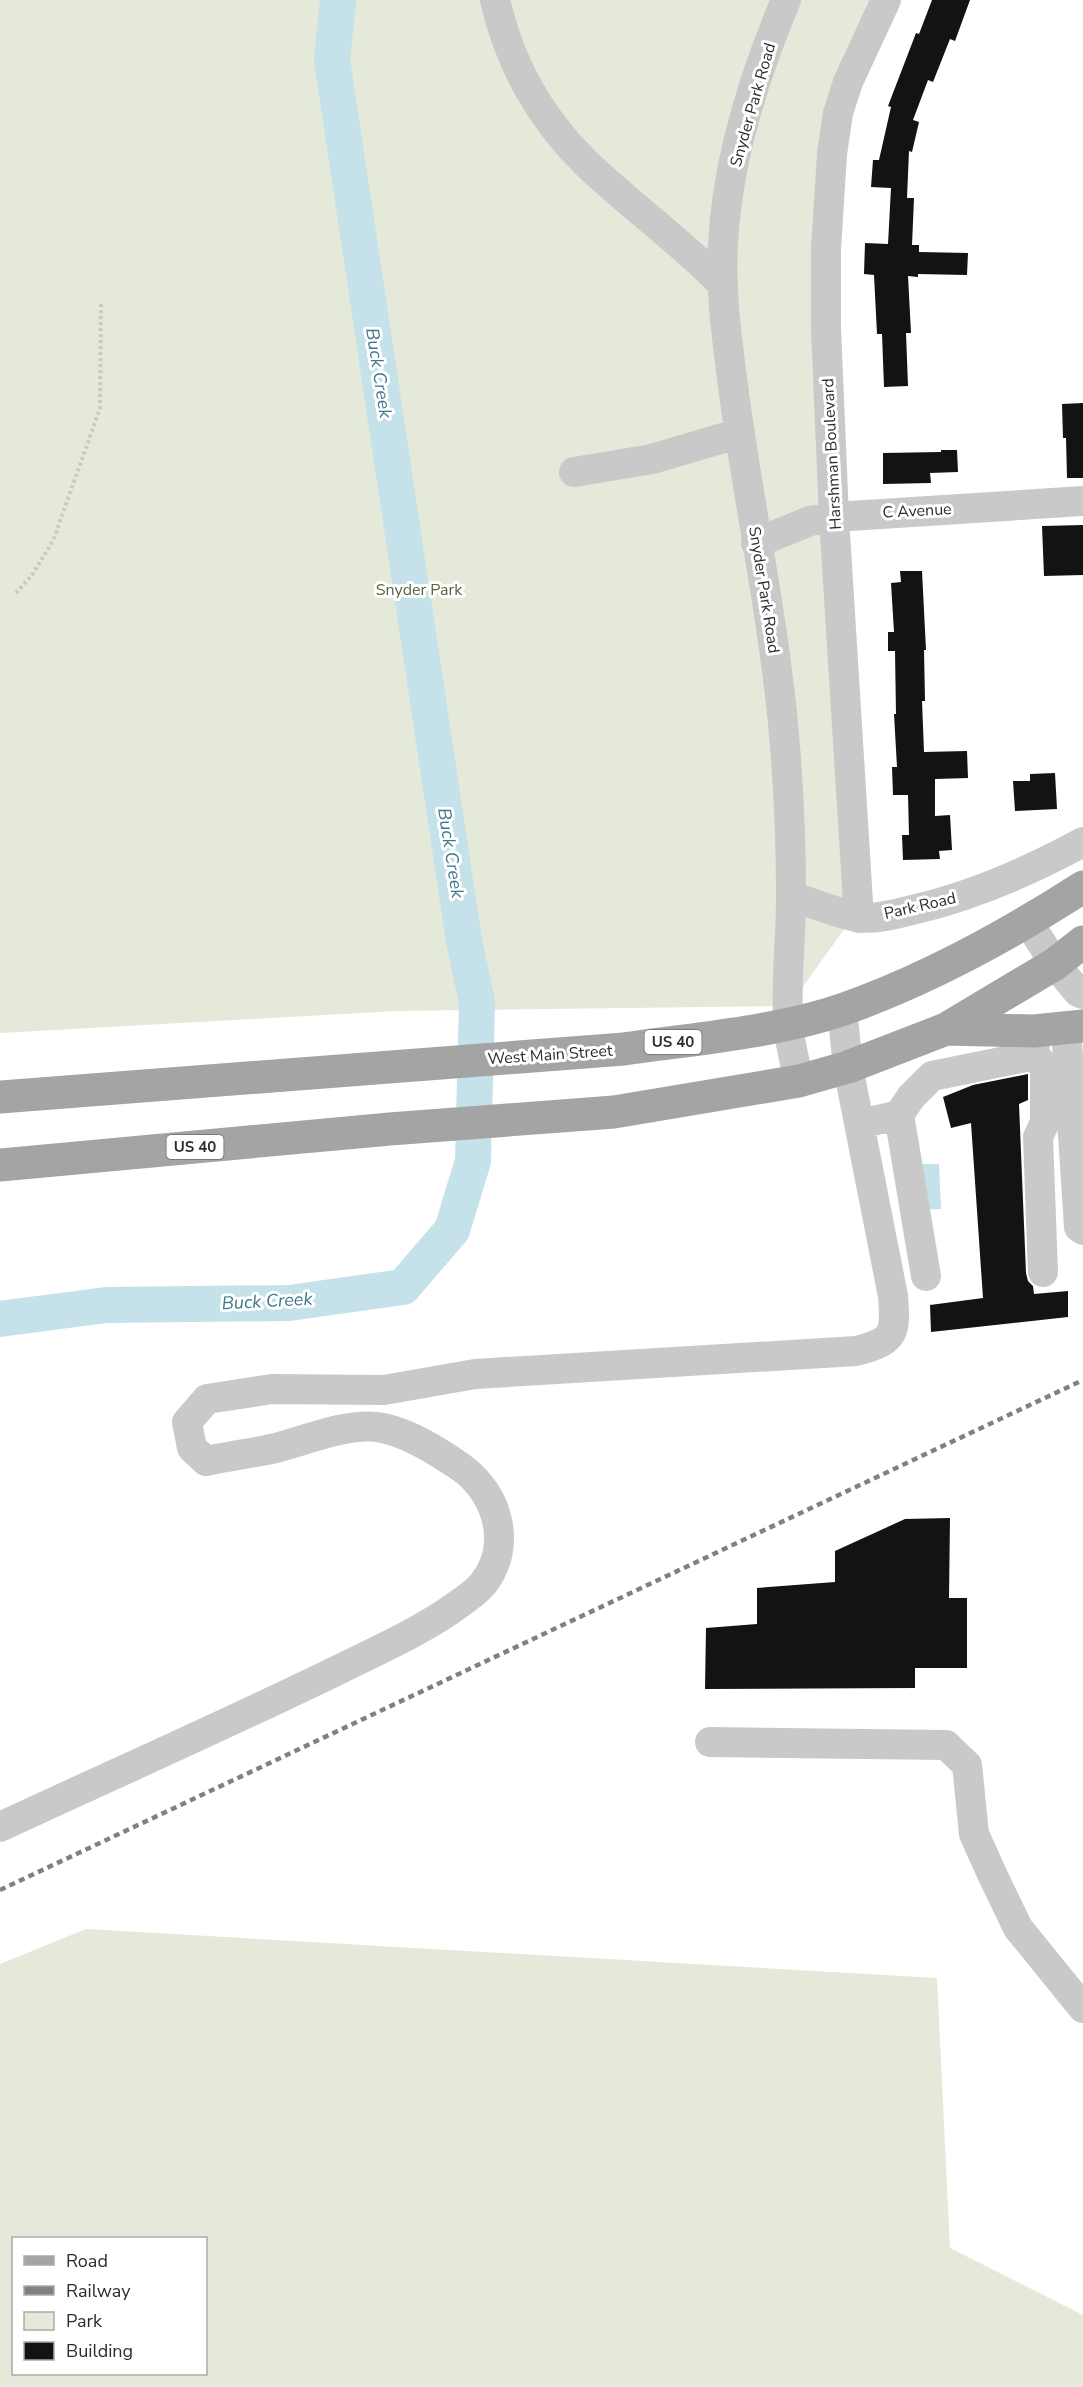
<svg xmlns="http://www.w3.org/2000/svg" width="1083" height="2387" font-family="'Nunito Sans',sans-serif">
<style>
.green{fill:#e4e9d9;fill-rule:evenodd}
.water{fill:#c5e1e9}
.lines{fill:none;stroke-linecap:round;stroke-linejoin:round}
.river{stroke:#c5e1e9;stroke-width:36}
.building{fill:#131313}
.path{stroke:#c9c9c9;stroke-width:4;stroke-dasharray:3 3;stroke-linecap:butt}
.minor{stroke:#c9c9c9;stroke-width:30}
.major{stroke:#a4a4a4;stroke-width:33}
.rail{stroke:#818181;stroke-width:4.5;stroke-dasharray:6 4.5;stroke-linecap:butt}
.labels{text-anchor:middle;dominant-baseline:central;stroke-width:6;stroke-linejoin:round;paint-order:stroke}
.shield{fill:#fff;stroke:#6b6b6b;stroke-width:1.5}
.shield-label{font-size:15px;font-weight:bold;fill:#2c2c2c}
.street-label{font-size:16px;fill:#2c2c2c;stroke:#fff}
.park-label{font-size:16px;fill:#55653b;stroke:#fff}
.water-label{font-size:18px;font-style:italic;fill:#3d788a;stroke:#fff}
</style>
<rect width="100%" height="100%" fill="#fff"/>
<path class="green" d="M0 0H888L848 82 826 328 855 914 789 1006 397 1011 0 1033Z
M86 1929 937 1978 950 2248 1083 2315V2387H0V1964ZM14 2238H206V2374H14Z"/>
<path class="water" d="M906 1164H939L941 1209 916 1210Z"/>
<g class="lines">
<path class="river" d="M0 1319 106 1305 289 1303 403 1287 452 1230 473 1161 477 1002 464 941 332 60 338 0"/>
</g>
<path class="building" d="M932 0H970L955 41 950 39 933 82 928 80 913 120 919 122 912 152 909 151 907 198H914L912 245H919V252L968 253 967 275 918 274V277L908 276 911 333H906L908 386 884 387 882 334H877L874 275 864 274 865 243 888 244 891 188 871 187 873 160H879L891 107 888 106 916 33 919 34Z
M1083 403V478H1067L1066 438H1063L1062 404Z
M941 450H957L958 472 930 473 931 483 883 484V453L941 452Z
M1083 525V575L1044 576 1042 526Z
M900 571H922L926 650H924L925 701H922L924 752 967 751 968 778 935 779V816L950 815 952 850 939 851 940 859 903 860 902 835H909L908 795H893L892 767H897L894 714H896L895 651H888V632H894L891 583 901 582Z
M1055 773 1057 809 1015 811 1013 781H1030V774Z
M1028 1074V1100L1019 1104 1026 1273 1028 1281 1033 1286 1034 1294 1068 1291V1317L931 1332 930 1305 983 1298 971 1123 951 1128 943 1097 973 1085Z
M950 1518 949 1598H967V1668H915V1688L705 1689 706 1628 757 1624V1588L835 1582V1551L905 1519Z"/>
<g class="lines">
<path class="path" d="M16 593 32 575 53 541 100 408 101 301"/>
<path class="minor" d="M495 0C509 62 540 118 585 162 629 205 680 240 722 284
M786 0C754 76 727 161 723 244 720 299 729 354 736 408 752 521 776 633 785 746 789 796 791 845 791 895 791 937 786 980 788 1021 789 1041 795 1062 799 1081
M574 472 652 459 740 433
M756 543 810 521 834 517 1083 501
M791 896C813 903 835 913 857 917 874 920 896 914 912 910 973 896 1028 872 1083 842
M859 918 834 517 826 328V249L832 154 838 113 848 82 886 0
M1028 922 1055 964 1078 992 1083 994
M1066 1028 1079 1227 1083 1230
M1035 1055 1045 1068V1122L1038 1137 1043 1272
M899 1115 926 1276
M860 1124 899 1115 911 1097 932 1076 1035 1055 1034 1031
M710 1742 946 1745 967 1765 974 1834 992 1874 1018 1928 1083 2008
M0 1827C112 1775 225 1725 336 1671 374 1652 413 1635 449 1611 460 1603 473 1595 482 1585 513 1548 499 1495 462 1468 439 1452 411 1434 383 1428 351 1421 307 1440 276 1448 253 1453 229 1456 206 1461L192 1448 187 1422 207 1399 272 1389 384 1390 475 1374 856 1351C895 1341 896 1334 893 1296L848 1067 842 1009"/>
<path class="major" d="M946 1029 1034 1031 1083 1026
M0 1097 624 1049C694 1039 778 1032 844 1009 929 979 1007 936 1083 887
M0 1165 390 1129 614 1112 799 1081 848 1067 946 1029 1055 964 1083 942"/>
<path class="rail" d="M0 1890 1083 1380"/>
</g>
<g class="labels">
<g class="shield">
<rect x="644.5" y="1030" width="57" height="24" rx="4.5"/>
<rect x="166.5" y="1135" width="57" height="24" rx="4.5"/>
</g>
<g class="shield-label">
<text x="673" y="1042">US 40</text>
<text x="195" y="1147">US 40</text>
</g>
<g class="street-label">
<text transform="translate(753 105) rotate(-74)">Snyder Park Road</text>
<text transform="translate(832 454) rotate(-93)">Harshman Boulevard</text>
<text transform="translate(917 511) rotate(-3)">C Avenue</text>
<text transform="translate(764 590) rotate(81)">Snyder Park Road</text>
<text transform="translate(920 906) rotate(-13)">Park Road</text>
<text transform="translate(550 1055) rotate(-4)">West Main Street</text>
</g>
<g class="park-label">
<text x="419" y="590">Snyder Park</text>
</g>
<g class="water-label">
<text transform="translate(379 373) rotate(81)">Buck Creek</text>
<text transform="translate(451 853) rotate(81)">Buck Creek</text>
<text transform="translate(267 1301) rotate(-3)">Buck Creek</text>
</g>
</g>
<rect x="12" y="2237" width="195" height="138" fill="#ffffff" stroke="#ababab" stroke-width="1.5"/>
<rect x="24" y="2256" width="30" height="9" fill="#a4a4a4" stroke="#ababab" stroke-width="1.5"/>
<text x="66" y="2267" font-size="18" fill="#2c2c2c">Road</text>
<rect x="24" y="2286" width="30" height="9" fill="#818181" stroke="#ababab" stroke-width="1.5"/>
<text x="66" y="2297" font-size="18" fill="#2c2c2c">Railway</text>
<rect x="24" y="2312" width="30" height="18" fill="#e4e9d9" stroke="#ababab" stroke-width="1.5"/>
<text x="66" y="2327" font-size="18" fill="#2c2c2c">Park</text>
<rect x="24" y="2342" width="30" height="18" fill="#131313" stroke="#ababab" stroke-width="1.5"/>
<text x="66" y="2357" font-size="18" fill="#2c2c2c">Building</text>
</svg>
